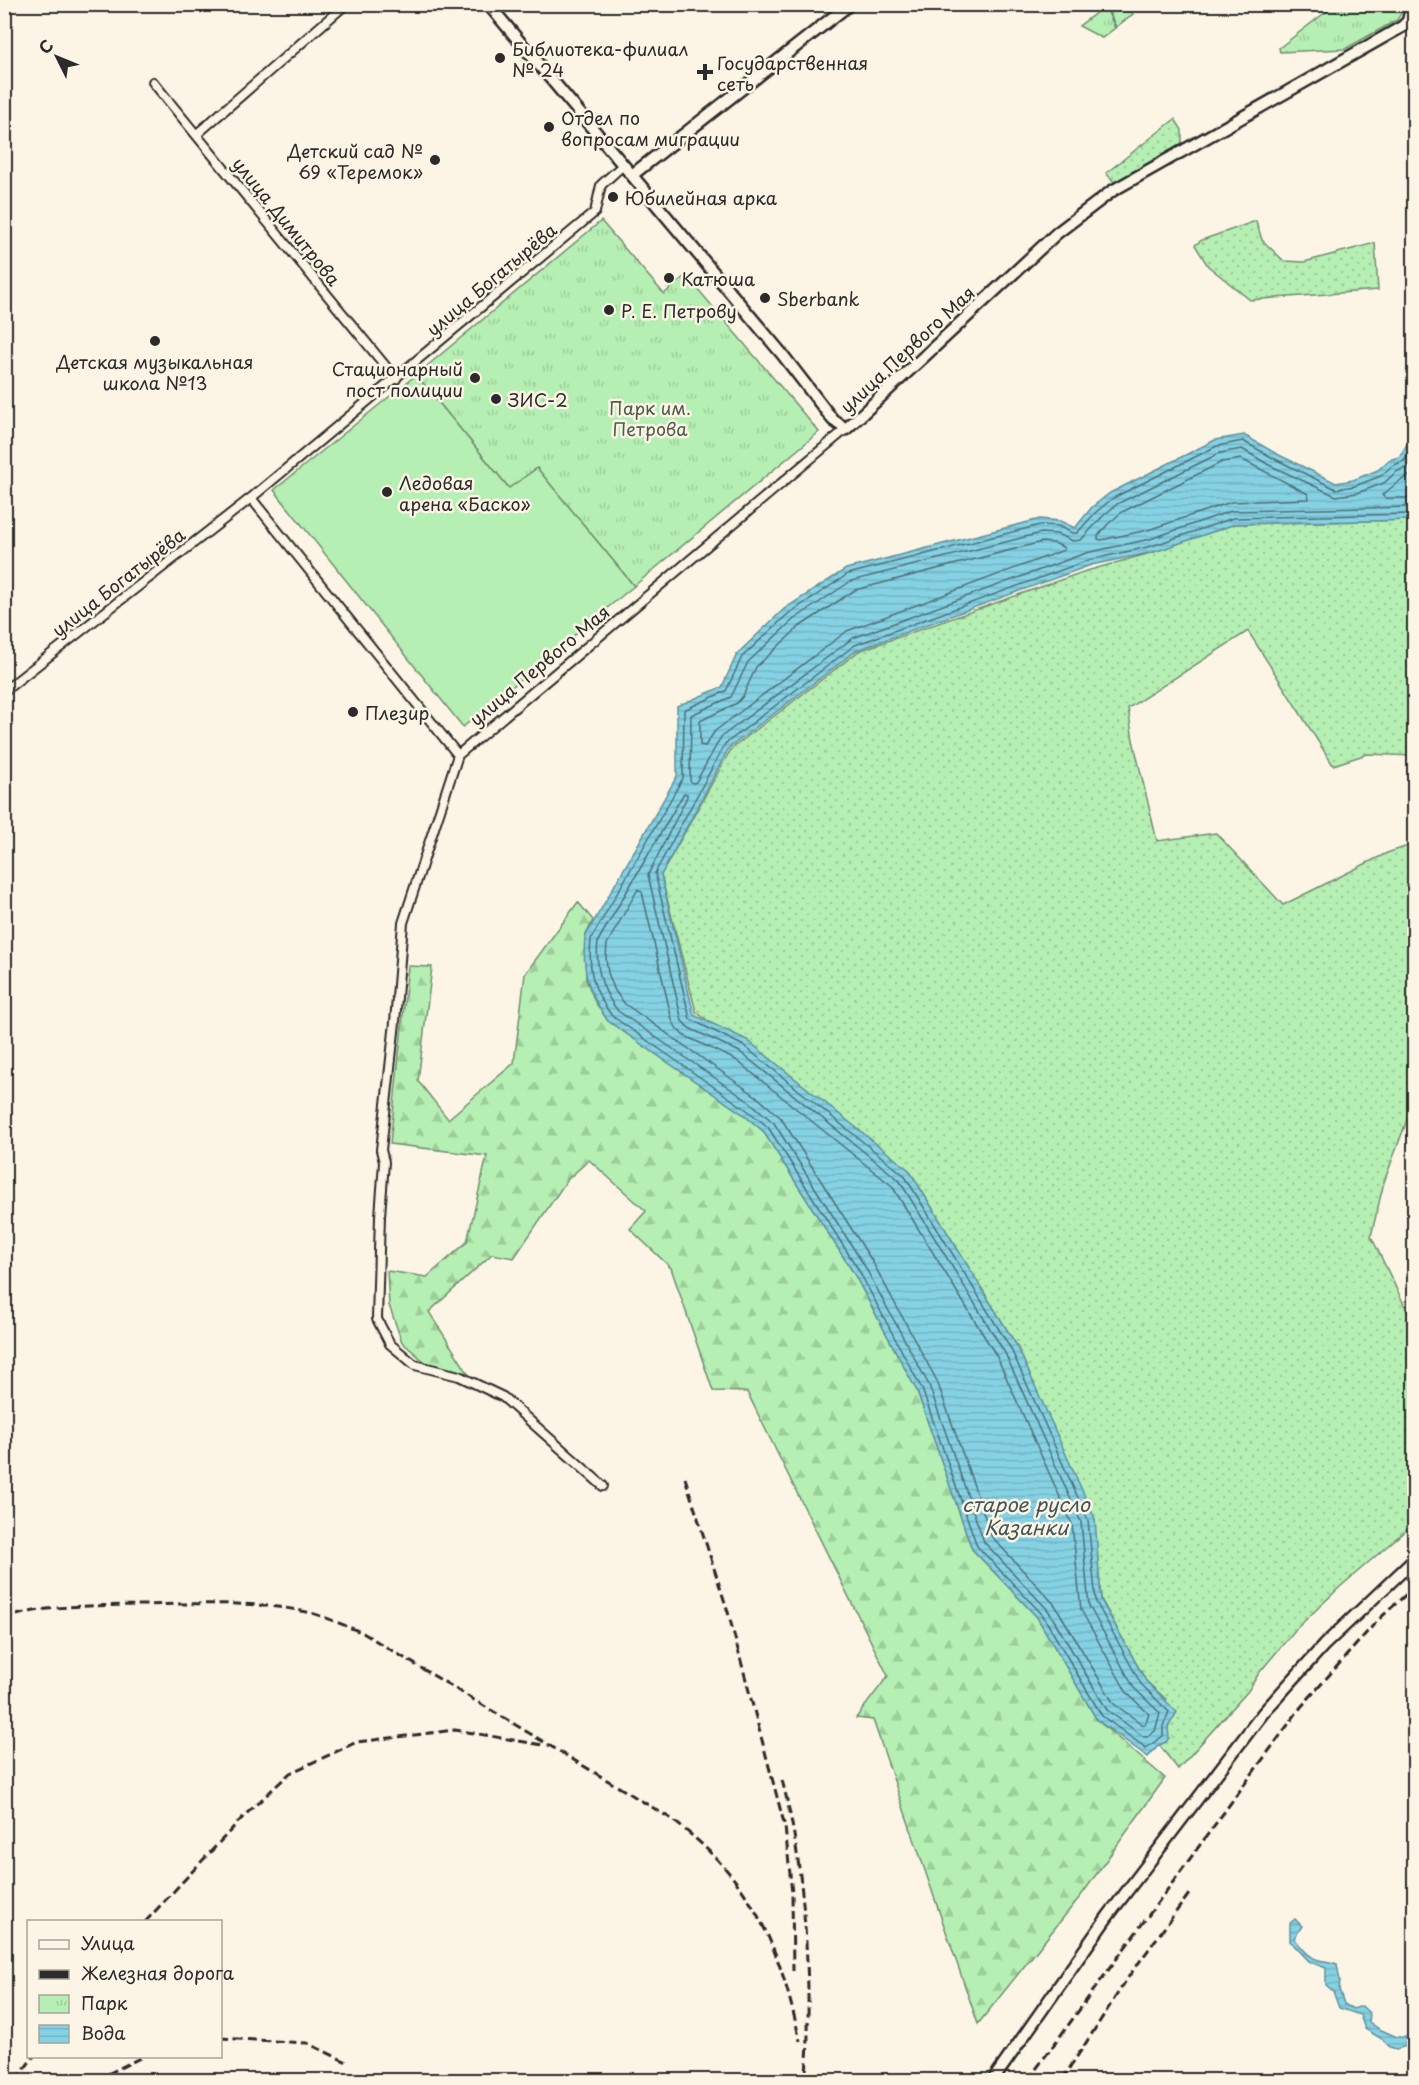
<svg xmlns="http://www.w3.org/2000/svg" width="1419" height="2085" font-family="'Playpen Sans',sans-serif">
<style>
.grass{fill:url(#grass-dots);stroke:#708d6f;stroke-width:1.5}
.forest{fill:url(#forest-firs);stroke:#708d6f;stroke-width:1.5}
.park{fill:url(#park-tufts);stroke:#708d6f;stroke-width:1.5}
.garden{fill:#b5efb3;stroke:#708d6f;stroke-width:1.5}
.water{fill:url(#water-rules);stroke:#618f9a;stroke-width:1.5}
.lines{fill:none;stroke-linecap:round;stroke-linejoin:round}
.shore{stroke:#4f6e75;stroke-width:1.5}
.minor-casing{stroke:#2b2b2b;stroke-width:12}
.tertiary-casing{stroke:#2b2b2b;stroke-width:15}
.secondary-casing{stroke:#2b2b2b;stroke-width:15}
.minor{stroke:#fcf5e5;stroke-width:8}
.tertiary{stroke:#fcf5e5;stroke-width:10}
.secondary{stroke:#fcf5e5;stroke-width:10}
.rail{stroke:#2b2b2b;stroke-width:3;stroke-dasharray:9 4.5;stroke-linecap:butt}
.poi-dot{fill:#2b2b2b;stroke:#fcf5e5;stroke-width:2}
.labels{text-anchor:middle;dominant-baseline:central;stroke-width:5;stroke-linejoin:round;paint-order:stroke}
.poi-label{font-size:18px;fill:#2b2b2b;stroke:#fcf5e5;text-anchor:start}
.street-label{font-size:18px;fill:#2b2b2b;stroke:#fcf5e5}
.park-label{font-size:18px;fill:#4e5c4d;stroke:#fcf5e5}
.water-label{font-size:20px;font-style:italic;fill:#425559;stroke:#fcf5e5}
</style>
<defs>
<pattern id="grass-dots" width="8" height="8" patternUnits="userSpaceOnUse" patternTransform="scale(1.5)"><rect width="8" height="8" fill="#b5efb3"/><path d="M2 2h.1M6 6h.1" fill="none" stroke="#9ccd9a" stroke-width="1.8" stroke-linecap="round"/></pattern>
<pattern id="forest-firs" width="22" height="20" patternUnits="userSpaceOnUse" patternTransform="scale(1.5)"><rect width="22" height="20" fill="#b5efb3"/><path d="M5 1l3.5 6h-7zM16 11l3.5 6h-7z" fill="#9ccd9a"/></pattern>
<pattern id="park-tufts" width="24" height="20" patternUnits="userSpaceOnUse" patternTransform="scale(1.5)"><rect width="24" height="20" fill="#b5efb3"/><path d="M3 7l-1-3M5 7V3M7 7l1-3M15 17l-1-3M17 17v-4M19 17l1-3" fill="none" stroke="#9ccd9a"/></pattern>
<pattern id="water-rules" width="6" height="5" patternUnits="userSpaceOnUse" patternTransform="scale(1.5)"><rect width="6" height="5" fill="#85d2e4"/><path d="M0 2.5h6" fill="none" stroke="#73b4c4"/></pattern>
</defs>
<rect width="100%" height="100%" fill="#fcf5e5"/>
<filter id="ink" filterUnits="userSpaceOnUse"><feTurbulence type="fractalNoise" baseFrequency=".0167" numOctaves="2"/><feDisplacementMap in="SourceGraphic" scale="12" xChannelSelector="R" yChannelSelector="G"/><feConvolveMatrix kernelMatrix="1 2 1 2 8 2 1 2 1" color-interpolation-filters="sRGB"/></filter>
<g filter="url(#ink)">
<path class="grass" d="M1175 119 1182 130V142L1175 150 1117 185 1106 173Z
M1256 221 1262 240 1284 261 1304 262 1375 243 1378 290 1250 300 1208 266 1195 245 1202 240Z
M1414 520V756L1367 754 1333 765 1248 631 1128 708 1133 740 1157 841 1216 833 1283 905 1387 853 1414 844V1101L1384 1182 1371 1236 1414 1325V1523L1340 1587 1295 1630 1259 1673 1248 1691 1178 1769 1159 1745 1166 1742 1168 1728 1166 1699 1146 1681 1101 1599 1094 1519 1017 1346 909 1170 696 1012 661 875 731 749 859 651 1083 572 1154 552 1235 524Z"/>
<path class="forest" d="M578 902 593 920 585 937 586 979 595 1002 608 1021 744 1115 763 1131 853 1272 917 1391 972 1549 1037 1617 1097 1720 1165 1778 1083 1893 978 2024 873 1720 856 1718 888 1676 747 1392 713 1391 671 1268 630 1229 646 1211 589 1160 567 1180 514 1258 492 1254 429 1312 468 1373 426 1363 402 1342 389 1305 387 1271 427 1277 467 1242 487 1156 390 1144 408 966 432 967 418 1081 448 1119 514 1063 525 974Z"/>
<path class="park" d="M1106 5H1126L1133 14 1116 27Z
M1399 5 1401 13 1397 20 1345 49 1280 52 1279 48 1335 5Z
M1105 6 1115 28 1102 38 1079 26Z
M601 221 664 294 686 275 819 432 634 586 537 468 510 489 416 375Z"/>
<path class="garden" d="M416 375 509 488 537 468 634 586 463 727 274 490Z"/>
<path class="water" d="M1414 434V520L1235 524 1154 552 1091 565 857 650 729 748 661 875 694 1015 747 1040 909 1170 1017 1346 1095 1519 1101 1600 1146 1681 1177 1712 1168 1727 1169 1738 1166 1742 1159 1745 1148 1757 1097 1720 1037 1617 972 1549 917 1391 853 1272 763 1131 744 1115 608 1021C588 993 582 972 585 937L677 776V706L722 687 737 654 784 609 846 569 1040 519 1060 521 1075 528 1092 507 1110 493 1215 440 1244 435 1275 453 1336 483 1353 480 1378 470 1389 460 1399 457Z
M1295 1919 1302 1926 1294 1938C1299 1944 1305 1953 1312 1957 1318 1961 1329 1961 1337 1964L1340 1981 1339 1989 1344 2004 1353 2009 1362 2006 1370 2014 1369 2022 1379 2029 1397 2037H1414V2044L1396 2049 1390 2047 1382 2039 1365 2029 1360 2015 1339 2008 1333 1991 1326 1985V1968L1310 1962 1290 1941V1923Z"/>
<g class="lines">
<path class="shore" d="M1414 445 1404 461 1392 466 1381 476 1355 486 1336 489 1273 458 1243 441 1217 446 1113 498 1096 512 1077 533H1072L1058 526 1040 525 848 574 788 614 742 657 726 691 684 710 683 778 591 939C588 971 593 991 612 1016L747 1110 768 1127 858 1269 922 1389 977 1546 1042 1614 1102 1716 1146 1748 1163 1736V1726L1169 1712 1141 1684 1096 1602 1088 1520 1011 1349 904 1175 744 1046 690 1019 655 873 725 744 855 645 1089 560 1152 546 1233 518 1414 514
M1414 458 1408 467 1396 472 1384 483 1357 493 1336 496 1269 465 1242 449 1220 453 1117 504 1102 517 1081 540 1073 541 1057 534 1041 533 851 581 793 620 748 662 731 697 691 715 690 781 693 783 696 782 721 737 853 638 1086 553 1150 539 1231 511 1414 507
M1241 459 1308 494 1309 499 1231 502 1148 530 1101 540 1098 539V536L1108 524 1122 512 1222 462Z
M1414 473 1401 480 1382 495 1385 498H1414
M1042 542 1054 543 1063 547 1064 550 847 631 715 731 705 746 700 745V721L737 703 743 696 756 667 799 627 855 590Z
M684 793 687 794V797L648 875 682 1021 689 1028 740 1052 899 1180 1005 1353 1081 1522 1089 1606 1134 1688 1160 1713 1155 1731 1147 1737H1144L1107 1710 1048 1610 984 1542 929 1385 864 1265 774 1123 751 1103 618 1011C601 990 595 968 598 941Z
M638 889 642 892 672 1020 677 1029 683 1035 736 1060 892 1186 997 1357 1072 1524 1081 1610 1127 1693 1149 1714 1145 1725 1142 1724 1114 1704 1055 1605 992 1537 937 1381 872 1261 781 1118 756 1096 625 1004 615 991 608 973 606 958 607 944Z"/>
<defs>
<path id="minor" d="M153 82 396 379
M197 134 346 4
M251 498 458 755
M4 691 251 498 595 212 601 185 623 165
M458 755 403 923 395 1022 381 1150 384 1162 380 1216 377 1319 390 1344 415 1365 459 1376 503 1397 603 1486
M458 755 846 429"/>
<path id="tertiary" d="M488 4 782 354 833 420 846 429 1057 233 1112 191 1414 20
M1403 26 1408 21 1412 4
M632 175 850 4"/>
<path id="secondary" d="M993 2080 1108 1916 1263 1713 1324 1645 1414 1560"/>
</defs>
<use href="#minor" class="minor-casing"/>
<use href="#tertiary" class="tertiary-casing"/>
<use href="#secondary" class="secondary-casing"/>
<use href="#minor" class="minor"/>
<use href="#tertiary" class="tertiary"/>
<use href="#secondary" class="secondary"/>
<path class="rail" d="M685 1478 728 1612 785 1827 792 1893 793 1971
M4 1619C45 1604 98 1606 141 1605 194 1604 259 1600 311 1613 328 1618 346 1626 363 1633L670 1818C753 1880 778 1942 800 2041
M782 1780C800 1848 806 1919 808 1989 808 2020 809 2050 805 2080
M145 1922 244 1816 290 1773 357 1742 455 1730 543 1745
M220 2038 307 2043 349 2063
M16 2080 34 2056
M96 2080 144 2056
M1028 2080 1301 1707 1377 1621 1414 1587
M1062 2080 1127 1979 1189 1894"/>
</g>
</g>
<g class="poi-dot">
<circle cx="500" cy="58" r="6"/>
<path d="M702 63h6v6h6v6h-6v6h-6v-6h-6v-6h6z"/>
<circle cx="549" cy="127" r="6"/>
<circle cx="435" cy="160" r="6"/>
<circle cx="613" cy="197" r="6"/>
<circle cx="669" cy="278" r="6"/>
<circle cx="765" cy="298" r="6"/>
<circle cx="609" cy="310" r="6"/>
<circle cx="155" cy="341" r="6"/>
<circle cx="475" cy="378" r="6"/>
<circle cx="496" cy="399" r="6"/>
<circle cx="387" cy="492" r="6"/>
<circle cx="353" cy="712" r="6"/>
</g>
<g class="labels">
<g class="poi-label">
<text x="512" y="48">Библиотека-филиал<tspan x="512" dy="21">№ 24</tspan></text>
<text x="717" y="62">Государственная<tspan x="717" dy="21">сеть</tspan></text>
<text x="561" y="117">Отдел по<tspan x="561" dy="21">вопросам миграции</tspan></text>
<text x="423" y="150" text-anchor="end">Детский сад №<tspan x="423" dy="21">69 «Теремок»</tspan></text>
<text x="625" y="197">Юбилейная арка</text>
<text x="681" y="278">Катюша</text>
<text x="777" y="298">Sberbank</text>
<text x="621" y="310">Р. Е. Петрову</text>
<text x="155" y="361" text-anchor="middle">Детская музыкальная<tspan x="155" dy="21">школа №13</tspan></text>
<text x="463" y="368" text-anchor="end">Стационарный<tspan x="463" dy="21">пост полиции</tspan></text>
<text x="508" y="399">ЗИС-2</text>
<text x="399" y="482">Ледовая<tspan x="399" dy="21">арена «Баско»</tspan></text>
<text x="365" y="712">Плезир</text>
</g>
<g class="street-label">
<text transform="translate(287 221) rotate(51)">улица Димитрова</text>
<text transform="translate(491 279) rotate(-40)">улица Богатырёва</text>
<text transform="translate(907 349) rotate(-43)">улица Первого Мая</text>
<text transform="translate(118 582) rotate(-38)">улица Богатырёва</text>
<text transform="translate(539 665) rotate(-40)">улица Первого Мая</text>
</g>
<g class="park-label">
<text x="650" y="407">Парк им.<tspan x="650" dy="21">Петрова</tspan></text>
</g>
<g class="water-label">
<text x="1026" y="1504">старое русло<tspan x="1026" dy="23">Казанки</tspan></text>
</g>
</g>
<rect width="1419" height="2085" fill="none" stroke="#fcf5e5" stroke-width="24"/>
<rect x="12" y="12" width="1395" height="2061" fill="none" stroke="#2b2b2b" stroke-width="2" filter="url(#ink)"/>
<rect x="27" y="1920" width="195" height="138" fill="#fcf5e5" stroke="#a8a49b" stroke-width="1.5"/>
<rect x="39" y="1940" width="30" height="9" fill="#fcf5e5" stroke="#a8a49b" stroke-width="1.5"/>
<text x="81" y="1950" font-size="18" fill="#2b2b2b">Улица</text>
<rect x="39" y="1970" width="30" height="9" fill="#2b2b2b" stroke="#a8a49b" stroke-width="1.5"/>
<text x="81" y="1980" font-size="18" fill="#2b2b2b">Железная дорога</text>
<rect x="39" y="1995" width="30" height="18" fill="url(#park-tufts)" stroke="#a8a49b" stroke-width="1.5"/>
<text x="81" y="2010" font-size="18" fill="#2b2b2b">Парк</text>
<rect x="39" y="2025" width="30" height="18" fill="url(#water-rules)" stroke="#a8a49b" stroke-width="1.5"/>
<text x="81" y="2040" font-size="18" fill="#2b2b2b">Вода</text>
<g transform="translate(57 57) rotate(313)" stroke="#fcf5e5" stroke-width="4.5" paint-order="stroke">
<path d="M0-4.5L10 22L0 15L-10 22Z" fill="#2b2b2b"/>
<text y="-9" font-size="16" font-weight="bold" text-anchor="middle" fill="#2b2b2b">С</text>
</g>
</svg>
